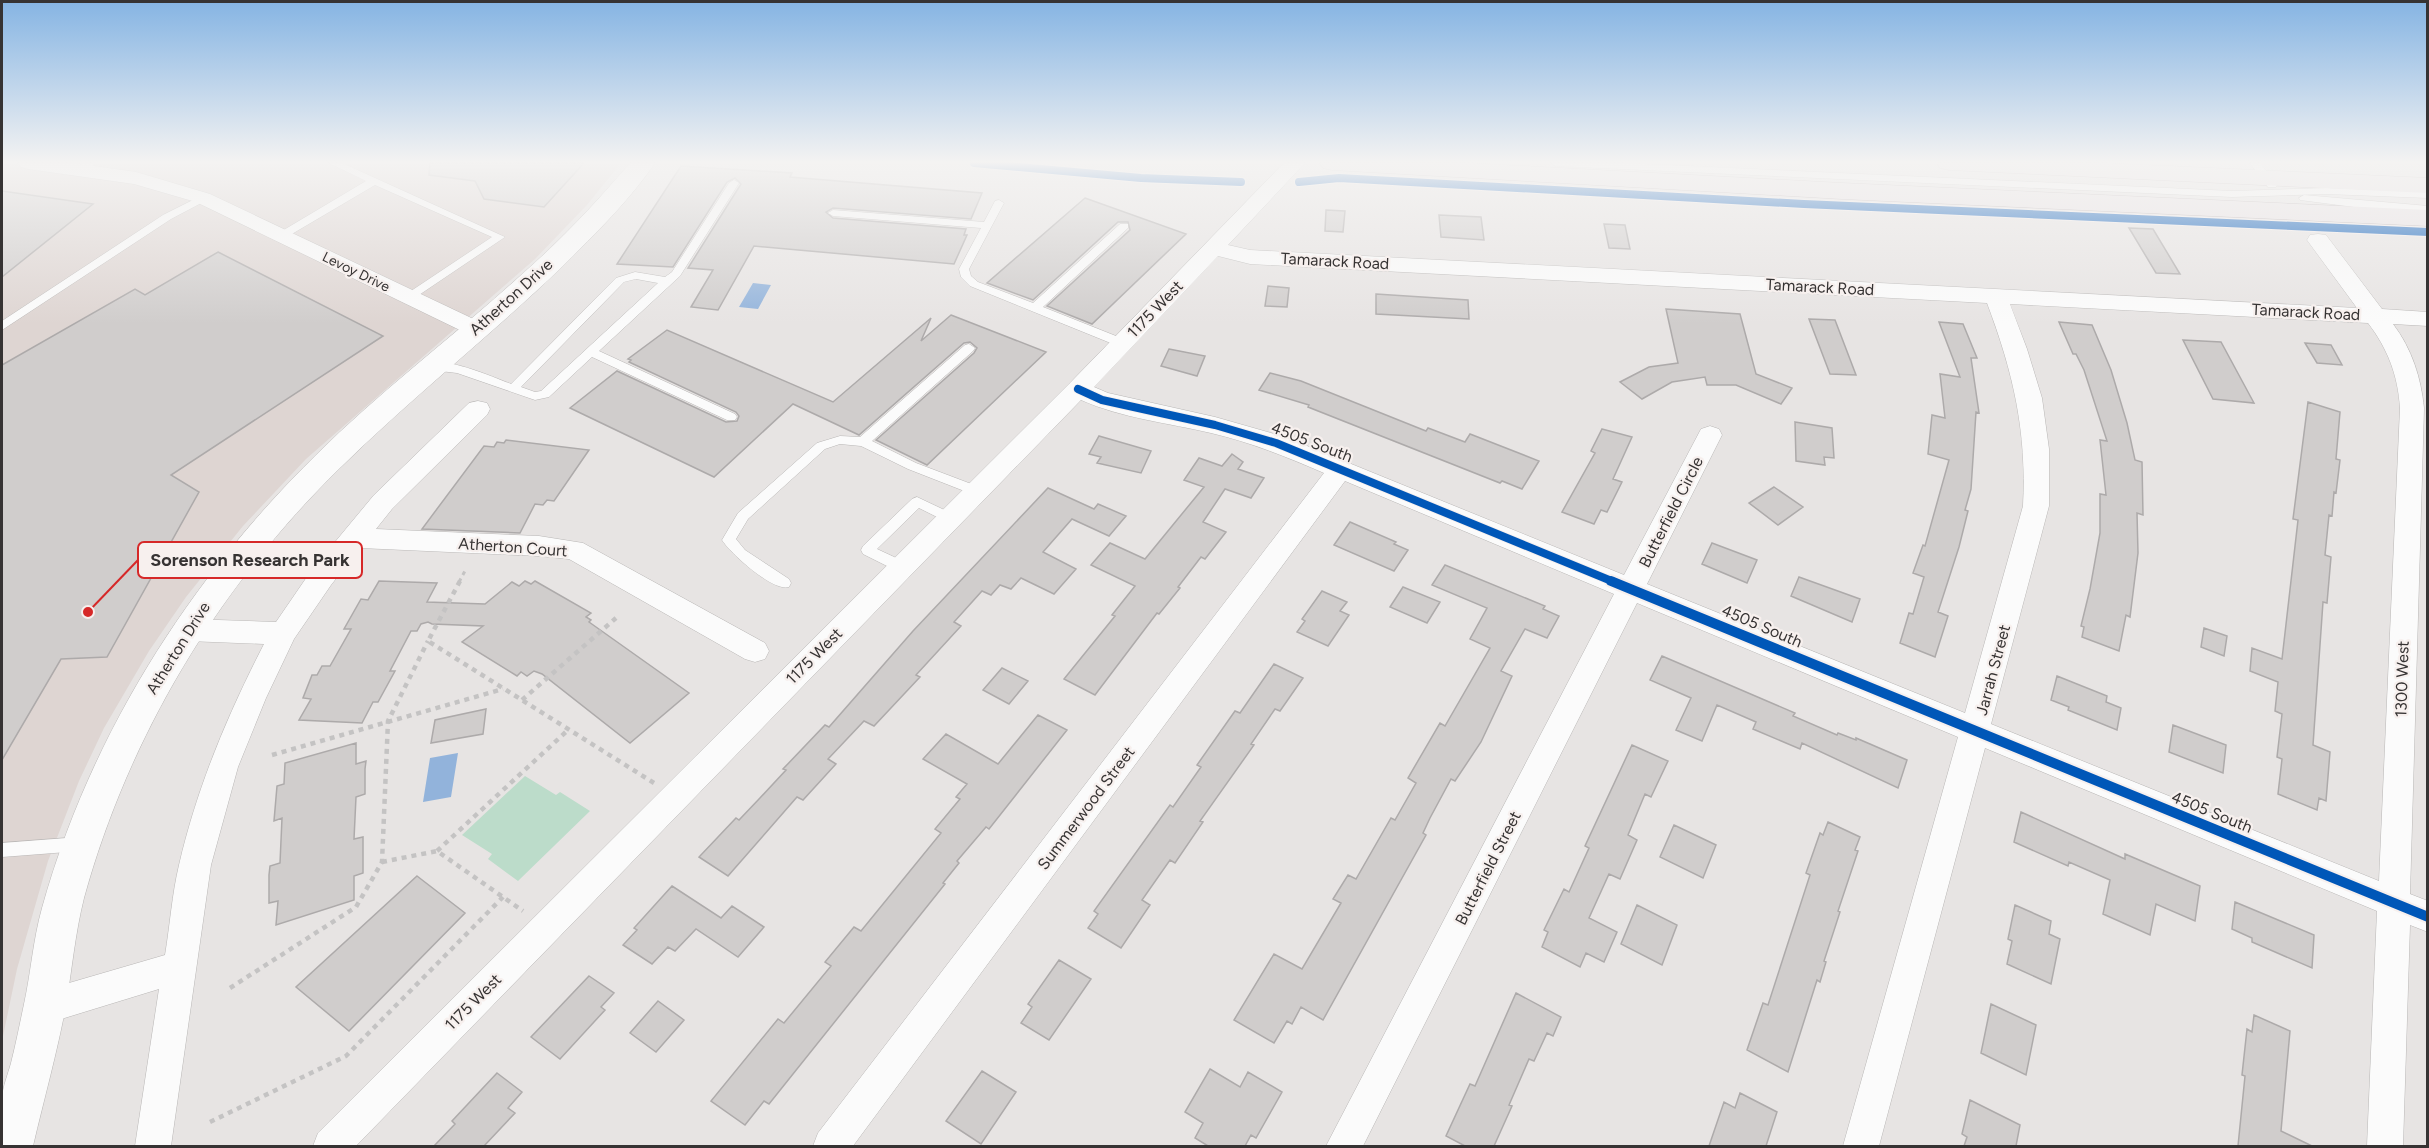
<svg xmlns="http://www.w3.org/2000/svg" width="2429" height="1148" font-family="Figtree,sans-serif">
<style>
.built{fill:#ded5d2}
.green{fill:#bcdcca}
.water{fill:#92b3db}
.building{fill:#d0cdcc;stroke:#adaaaa;stroke-width:1.5}
.lines{fill:none;stroke-linecap:round;stroke-linejoin:round}
.lane-casing{stroke:#b9b7b6;stroke-width:1}
.street-casing{stroke:#b9b7b6;stroke-width:1}
.secondary-casing{stroke:#b9b7b6;stroke-width:1}
.primary-casing{stroke:#aca1a4;stroke-width:1}
.path-far1{stroke:#c4c3c3;stroke-width:3;stroke-dasharray:4 4;stroke-linecap:butt}
.path{stroke:#c4c3c3;stroke-width:4.5;stroke-dasharray:5 5;stroke-linecap:butt}
.lane{fill:#fbfbfb;fill-rule:evenodd}
.street{fill:#fbfbfb;fill-rule:evenodd}
.secondary{fill:#fbfbfb;fill-rule:evenodd}
.primary{fill:#e9e3e5;fill-rule:evenodd}
.cycleway-far1-casing{stroke:#f7f0ee;stroke-width:10}
.cycleway-casing{stroke:#f7f0ee;stroke-width:14}
.cycleway-far1{stroke:#0057b8;stroke-width:8}
.cycleway{stroke:#0057b8;stroke-width:10}
.labels{text-anchor:middle;dominant-baseline:central;stroke-width:4.5;stroke-linejoin:round;paint-order:stroke}
.far-street-label{font-size:14px;fill:#363333;stroke:#f7f0ee}
.street-label{font-size:16px;fill:#363333;stroke:#f7f0ee}
.leader{fill:none;stroke:#d62828;stroke-width:2}
.callout-dot{fill:#d62828;stroke:#f7f0ee;stroke-width:2}
.callout{fill:#f7f0ee;stroke:#d62828;stroke-width:2}
.callout-label{font-size:18px;text-anchor:middle;font-weight:bold;fill:#363333}
</style>
<rect width="100%" height="100%" fill="#e7e4e3"/>
<path class="built" d="M2 163H621L587 205 535 259 306 459 243 526 186 597 149 651 104 728 79 781 48 861 17 969 2 1041Z"/>
<path class="green" d="M525 776 556 795 560 792 590 811 518 881 488 859 492 854 462 835Z"/>
<path class="water" d="M753 283 771 285 758 309 739 307Z
M458 753 451 797 423 802 430 758Z"/>
<path class="building" d="M430 163H584L544 207 484 199 475 181 429 175Z
M681 166 792 173 790 177 982 193 971 219 833 208 826 212 833 218 966 229 964 235H967L954 264 754 246 718 310 691 307 713 270 688 268 741 184 735 178 727 182 673 267 617 264Z
M2 191 93 204 2 277Z
M1085 198 1186 234 1092 324 1047 306 1130 230 1128 222H1118L1033 300 987 283Z
M1326 210 1345 211 1343 232 1325 231Z
M1439 215 1481 217 1484 240 1441 237Z
M1604 224 1625 225 1630 249 1609 248Z
M2129 228 2153 229 2180 274 2156 273Z
M218 252 383 336 171 475 199 492 107 657 61 659 2 760V365L135 289 145 295Z
M1268 286 1289 288 1287 307 1265 306Z
M1376 294 1468 300 1469 319 1376 314Z
M1666 309 1740 314 1756 374 1792 388 1781 404 1736 385H1707L1705 377 1672 382 1642 399 1620 382 1649 367 1678 363Z
M951 315 1046 352 927 465 876 440 974 353 977 348 970 342 964 343 859 435 793 404 714 477 570 408 617 371 726 422 737 421 739 416 736 412 629 362 631 360 628 359 667 330 833 402 931 318 921 341Z
M1809 319 1835 320 1856 375 1830 374Z
M1939 322 1963 324 1977 358H1971L1979 413 1976 412 1971 489 1965 510 1968 511 1959 547 1938 612 1948 616 1935 657 1900 643 1909 613 1913 614 1924 577 1913 573 1923 545 1925 546 1949 460 1928 454 1932 415 1945 418 1940 374 1960 377Z
M2059 322 2092 325 2111 370 2127 423 2135 460 2142 462 2143 515 2137 513 2138 553 2130 617 2126 615 2119 651 2082 637 2084 627 2081 626 2090 589 2100 533V494L2106 495 2100 440 2107 441 2084 370 2076 354H2073Z
M2183 340 2221 342 2254 403 2213 399Z
M2305 343 2331 345 2342 365 2317 363Z
M1169 349 1205 356 1197 376 1161 366Z
M1270 373 1301 381 1426 431 1428 428 1465 442 1470 434 1539 461 1522 489 1502 481 1500 483 1308 407 1309 405 1259 390Z
M2308 402 2340 412 2336 459 2340 460 2336 493 2334 492 2332 516 2329 515 2325 555 2331 557 2327 603 2323 602 2313 745 2330 752 2326 801 2319 798 2317 810 2278 794 2282 759 2277 757 2282 714 2275 711 2278 682 2250 671 2252 648 2282 659 2298 520 2293 519Z
M1795 422 1832 428 1834 458 1824 457 1825 465 1796 461Z
M1602 429 1632 437 1613 479 1622 482 1607 512 1601 510 1594 524 1562 512 1595 453 1591 451Z
M1099 436 1151 451 1141 473 1097 463 1101 457 1089 454Z
M506 440 589 450 554 501 547 500 543 505 535 504 520 533 422 529 484 446 494 447 497 442 504 443Z
M1232 454 1243 462 1238 469 1264 478 1251 498 1225 489 1203 522 1226 532 1205 559 1201 557 1178 587 1180 588 1159 614 1157 613 1095 695 1064 679 1115 616 1112 615 1135 586 1091 565 1110 543 1145 559 1204 487 1184 480 1199 458 1222 466Z
M1774 487 1803 507 1778 525 1749 503Z
M1048 488 1094 509 1098 504 1126 516 1109 536 1072 519 1043 552 1076 569 1054 594 1021 578 1011 589 1000 585 991 595 982 591 954 622 961 626 916 675 920 677 874 726 864 721 828 759 836 764 803 800 797 797 728 876 699 857 736 818 739 820 759 799 786 770 783 769 825 725 829 727 913 631Z
M1350 522 1396 542 1394 544 1408 550 1394 571 1334 545Z
M1712 543 1757 560 1747 583 1702 564Z
M1445 565 1545 606 1543 609 1559 616 1547 638 1525 629 1501 671 1512 676 1481 742 1455 781 1451 779 1430 818 1423 833 1426 835 1323 1020 1301 1007 1292 1024 1287 1021 1274 1043 1234 1020 1274 954 1302 969 1341 903 1333 899 1348 875 1356 879 1391 818 1395 820 1416 783 1408 778 1440 723 1445 726 1490 648 1470 639 1487 608 1432 585Z
M1799 577 1860 599 1852 622 1791 596Z
M379 581 437 583 427 602 485 604 512 582 519 586 525 581 531 584 535 581 591 613 586 617 591 620 589 622 689 693 630 743 542 674 534 671 527 676 521 672 517 676 462 642 483 626 432 624 428 622 421 624 417 631H411L390 671H395L378 702H373L362 723 299 720 311 699 303 698 312 675H317L322 666H330L351 629H344L361 599 368 600Z
M1403 587 1440 602 1427 623 1390 607Z
M1322 591 1347 602 1340 611 1349 615 1328 646 1297 632 1305 621 1302 619Z
M2204 628 2227 636 2224 656 2201 647Z
M1662 656 1795 713 1793 716 1837 735 1838 733 1856 740V738L1907 760 1898 788 1802 743 1800 749 1753 729 1756 722 1717 705 1702 741 1676 730 1691 698 1650 680Z
M1274 664 1303 678 1280 711 1275 709 1251 744 1254 745 1200 821 1203 822 1175 863 1170 860 1142 900 1150 905 1121 948 1088 928 1098 914 1094 911 1170 805 1173 807 1201 767 1197 765 1235 711 1240 713Z
M1002 668 1028 681 1009 704 983 690Z
M2057 676 2107 696 2106 702 2121 708 2117 730 2068 710 2069 707 2051 700Z
M486 709 483 734 431 743 435 720Z
M1038 715 1067 730 989 829 986 827 957 861 959 863 943 883 945 884 769 1104 764 1101 745 1125 711 1101 778 1019 784 1023 831 966 825 962 854 927 861 931 941 833 935 829 960 799 956 797 967 784 923 759 946 734 998 764Z
M2173 725 2226 745 2223 773 2169 752Z
M356 743V764L366 761 365 769V794L356 797 354 839 363 837V873L354 876V900L276 925 278 901 269 903V875L270 866 280 863 282 818 274 821 277 786 284 784 285 763Z
M1632 745 1668 761 1651 797 1645 794 1628 835 1637 840 1620 879 1609 874 1589 918 1617 932 1604 962 1586 953 1580 967 1542 947 1548 932 1544 930 1564 889 1569 892 1589 848 1585 846Z
M2021 812 2125 859V854L2200 886 2195 921 2156 904 2150 935 2103 914 2110 880 2069 862 2068 866 2014 842Z
M1828 822 1860 837 1855 850 1858 851 1838 911 1840 912 1824 961 1826 962 1820 982 1817 980 1788 1072 1747 1050 1763 1003 1768 1005 1810 875 1806 873 1820 833 1823 835Z
M1674 825 1716 845 1703 878 1660 857Z
M417 876 465 913 349 1031 296 987Z
M672 886 721 918 732 906 764 927 738 957 696 929 675 951 668 947 652 964 623 945 637 930 634 928Z
M2235 902 2314 935 2312 968 2252 942V938L2232 929Z
M1637 905 1677 925 1662 965 1621 944Z
M2015 905 2051 921 2049 934 2060 939 2051 984 2007 964 2012 941 2008 939Z
M1059 960 1091 979 1049 1040 1021 1023 1032 1007 1028 1004Z
M589 976 614 993 601 1007 605 1010 560 1059 531 1037Z
M1516 993 1561 1017 1553 1036 1547 1033 1534 1061 1529 1059 1509 1105 1512 1106 1494 1146H1465L1446 1136 1470 1084 1475 1086Z
M658 1001 684 1020 656 1052 630 1033Z
M1991 1004 2036 1025 2026 1075 1981 1053Z
M2254 1015 2290 1031 2281 1131 2312 1146H2238L2245 1076 2242 1075 2247 1029 2252 1032Z
M1210 1069 1240 1087 1248 1072 1282 1092 1256 1138 1251 1135 1245 1146H1208L1195 1138 1203 1123 1185 1112Z
M982 1071 1016 1092 981 1144 946 1121Z
M497 1073 522 1092 508 1108 515 1113 484 1146H434L455 1124 452 1121Z
M1740 1093 1777 1112 1766 1146H1709L1724 1102 1735 1108Z
M1970 1100 2020 1125 2016 1146H1964L1967 1137 1962 1134Z"/>
<g class="lines">
<defs>
<path id="lane" d="M84 163H96L85 172H77V168Z
M329 163H342L505 237 413 299H405V295L492 237 375 185 285 238H277V234L366 181Z
M1551 163H1622L2232 191 2327 188 2428 192V198L2327 194 2232 197 1556 166Z
M2250 163H2260L2277 185 2276 187H2268Z
M734 180 739 183 680 276 599 351 735 414 737 417 735 420H727L592 357 549 397 535 400 457 373 432 370 426 366C439 353 495 378 511 384L616 278 635 272 665 277 672 272 729 183ZM636 279 658 283 541 391 535 392 521 387 624 282Z
M203 195 207 196V200L171 219 2 330V321L163 215Z
M2304 195 2428 206V212L2354 207 2300 200 2299 198Z
M999 200 1004 203 969 269 971 276 978 282 1033 303 1120 224H1128V228L1043 307 1126 340 1128 343 1126 346H1118L970 286 961 277 959 269 981 228 833 216 828 213 833 210 984 222 995 201Z
M969 344 975 348 973 351 872 441 916 463 982 488 983 491 982 494H972L908 469 861 446 840 444 825 449 748 519 736 539 745 550 789 579 791 583 789 587C773 592 730 553 722 540L738 513 817 443 840 436 860 437 965 345Z
M917 497 955 515 957 518 955 521H945L919 508 877 549 907 563 909 567 907 571H897L863 554 861 550 863 546 912 499Z
M80 837 86 839 88 844 86 849 80 851 2 857V843Z"/>
<path id="street" d="M18 163H72L136 172 210 194 484 324 487 329 484 334 476 336 468 334 196 202 134 184 28 169 21 167Z
M1284 163H1305L1228 245 1250 250 2357 308 2307 240 2310 235 2318 234 2326 235 2382 309 2428 312V326L2393 324C2412 349 2421 378 2424 408L2410 894 2428 901V932L2410 925 2403 1146H2367L2377 911 1985 748 1879 1146H1843L1958 737 1637 603 1363 1146H1326L1614 594 1345 481 853 1146H813L818 1133 1324 473C1287 457 1250 442 1211 433 1169 423 1121 418 1081 400L356 1146H313L318 1133 1070 383ZM1218 256 1250 264 1987 303C2013 372 2027 431 2023 506L1965 713 1647 584 1722 435 1719 429 1710 426 1701 429 1624 575 1285 437 1215 417 1108 393 1094 387ZM2010 304 2368 323C2388 349 2398 376 2400 408L2379 881 1991 724 2049 506V449L2042 398 2027 349Z
M478 401 487 403 490 409 487 415 392 509 376 529 539 536 583 543 765 643 769 651 765 659 755 662 745 659 569 559 539 556 360 548 331 585 294 639 266 698 238 767 211 865 171 1146H135L159 989 45 1024 33 1019 28 1007 33 995 45 990 165 955C170 925 172 894 179 865 197 787 228 714 264 644L188 641 178 638 174 630 178 622 188 619 276 622 311 571 374 495 469 403Z"/>
<path id="secondary" d="M630 163H655C629 201 595 234 563 266 490 336 411 398 340 468 219 586 129 735 84 898 75 934 72 969 66 1005 57 1053 44 1099 33 1146H2C2 1131 0 1114 2 1098 3 1086 8 1074 11 1063 16 1043 20 1023 24 1004 31 972 33 940 42 908 90 736 188 581 315 456 379 392 453 337 520 276 560 241 596 203 630 163Z"/>
<path id="primary" d="M1320 163H1467L1842 183 2428 210V226L1842 199 1332 170 1323 168Z
M1937 163H2103L2428 178V193L1949 170 1940 168Z"/>
</defs>
<use href="#lane" class="lane-casing"/>
<use href="#street" class="street-casing"/>
<use href="#secondary" class="secondary-casing"/>
<use href="#primary" class="primary-casing"/>
<path class="path-far1" d="M459 582 466 569"/>
<path class="path" d="M460 581 428 641 654 783
M522 700 616 618
M272 755 503 689
M437 851 568 730
M382 862 437 851 523 911
M230 988 356 907 382 862 388 721 428 641
M210 1122 346 1056 503 897"/>
<use href="#lane" class="lane"/>
<use href="#street" class="street"/>
<use href="#secondary" class="secondary"/>
<use href="#primary" class="primary"/>
<defs>
<path id="cycleway-far1" d="M974 163 1141 178 1241 182
M1299 182 1339 178 1804 204 2428 232
M1078 389 1102 400 1215 425 1276 443 1614 582"/>
<path id="cycleway" d="M1611 581 2428 917"/>
</defs>
<use href="#cycleway-far1" class="cycleway-far1-casing"/>
<use href="#cycleway" class="cycleway-casing"/>
<use href="#cycleway-far1" class="cycleway-far1"/>
<use href="#cycleway" class="cycleway"/>
</g>
<linearGradient id="sky" x2="0" y2="1"><stop stop-color="#85b4e3"/><stop offset="0.5" stop-color="#f4f3f2"/><stop offset="1" stop-color="#f4f3f2" stop-opacity="0"/></linearGradient>
<rect width="2429" height="324" fill="url(#sky)"/>
<g class="labels">
<g class="far-street-label">
<text transform="translate(356 272) rotate(26)">Levoy Drive</text>
</g>
<g class="street-label">
<text transform="translate(1335 261) rotate(3)">Tamarack Road</text>
<text transform="translate(1820 287) rotate(3)">Tamarack Road</text>
<text transform="translate(511 297) rotate(-42)">Atherton Drive</text>
<text transform="translate(1155 309) rotate(-46)">1175 West</text>
<text transform="translate(2306 312) rotate(3)">Tamarack Road</text>
<text transform="translate(1312 442) rotate(21)">4505 South</text>
<text transform="translate(1671 512) rotate(-63)">Butterfield Circle</text>
<text transform="translate(513 547) rotate(4)">Atherton Court</text>
<text transform="translate(1762 626) rotate(23)">4505 South</text>
<text transform="translate(178 648) rotate(-58)">Atherton Drive</text>
<text transform="translate(814 656) rotate(-45)">1175 West</text>
<text transform="translate(1993 670) rotate(-75)">Jarrah Street</text>
<text transform="translate(2402 679) rotate(-88)">1300 West</text>
<text transform="translate(1086 808) rotate(-53)">Summerwood Street</text>
<text transform="translate(2212 812) rotate(22)">4505 South</text>
<text transform="translate(1488 868) rotate(-63)">Butterfield Street</text>
<text transform="translate(473 1002) rotate(-45)">1175 West</text>
</g>
</g>
<path class="leader" d="M88 612L138 560"/>
<circle class="callout-dot" cx="88" cy="612" r="6"/>
<rect class="callout" x="138" y="542" width="224" height="36" rx="6"/>
<g class="callout-label">
<text x="250" y="566">Sorenson Research Park</text>
</g>
<rect width="2429" height="1148" fill="none" stroke="#363333" stroke-width="6"/>
</svg>
